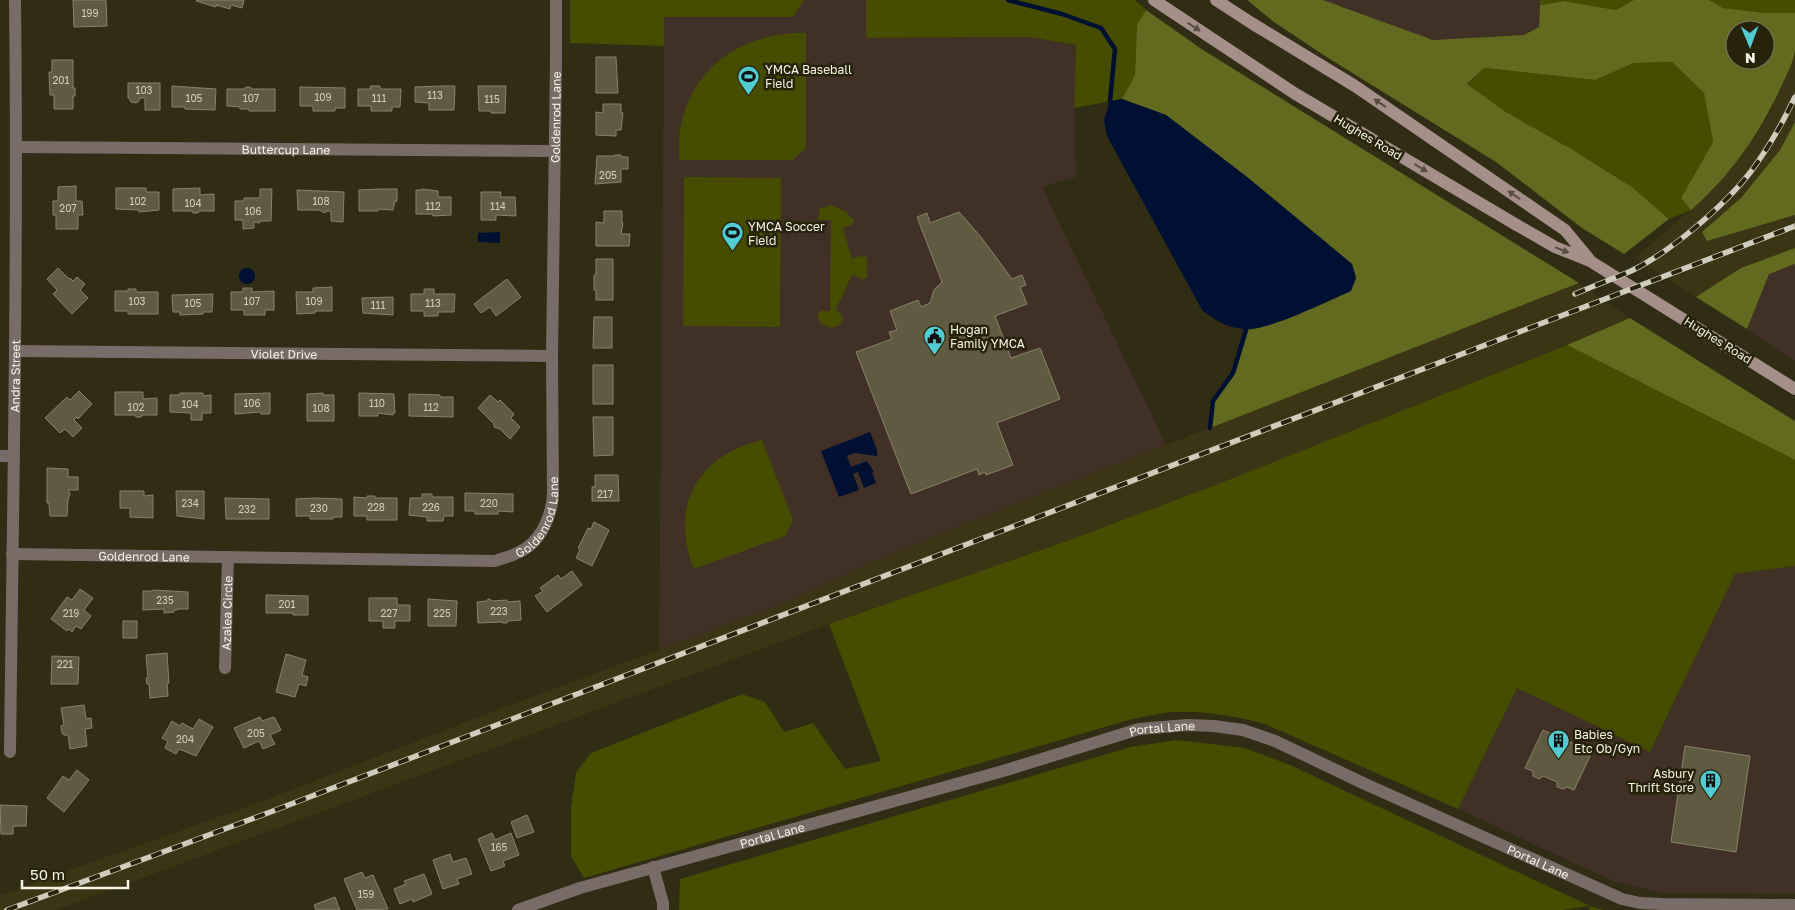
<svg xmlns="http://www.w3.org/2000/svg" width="1795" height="910" font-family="'Golos Text',sans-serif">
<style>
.commercial{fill:#403025}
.built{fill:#3b3515}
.green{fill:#464d00}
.forest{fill:#616a1e;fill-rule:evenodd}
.water{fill:#001032}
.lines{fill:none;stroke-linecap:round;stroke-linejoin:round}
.stream{stroke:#001032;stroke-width:4.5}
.building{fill:#5f5a40;stroke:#898368}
.minor{stroke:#796b68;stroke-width:12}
.tertiary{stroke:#796b68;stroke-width:12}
.secondary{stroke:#a48f89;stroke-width:12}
.rail-casing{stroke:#d0ccbc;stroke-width:5.5}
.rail{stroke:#27220a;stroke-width:4;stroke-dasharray:11;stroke-linecap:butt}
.oneway{fill:#594e3d}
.labels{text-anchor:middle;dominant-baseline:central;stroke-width:5;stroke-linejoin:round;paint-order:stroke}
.number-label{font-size:10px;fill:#d1cebc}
.poi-label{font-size:12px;fill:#f7f4e5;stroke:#27220a;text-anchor:start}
.street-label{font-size:12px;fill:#f7f4e5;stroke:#27220a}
</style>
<rect width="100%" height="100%" fill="#312c14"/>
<path class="commercial" d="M804 0H866V38L1029 37 1076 45 1074 108 1076 177 1042 187 1166 445 977 519 868 564 790 601 659 650 664 46 663 17H793Z
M1323 0H1540L1539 27 1524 35 1433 40Z
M1795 264V361L1747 329 1769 273Z
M1795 566V894L1664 893 1615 882 1458 809 1517 687 1650 752 1735 574Z"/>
<path class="built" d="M1795 52V122L1780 150 1741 198 1702 233 1708 241 1795 215V248L1741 268 1696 297 1635 258 1711 192 1739 159 1768 116 1785 78Z
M1579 283 1630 318 1567 345 1213 486 1067 541 829 624 56 910H0V895L252 805 492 712 790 601 868 564 977 519Z"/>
<path class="green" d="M570 0H804L793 17H664V46L570 43Z
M866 0H1135L1146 10 1137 25 1135 75 1122 99 1074 108 1076 45 1029 37 866 38Z
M1540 0H1634L1616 10 1564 1 1540 5Z
M1709 0H1795V13H1764L1723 8Z
M794 33H806V148L793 160H679C679 148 678 136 681 125 693 68 738 37 794 33Z
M1672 62 1704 93 1713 142 1681 198 1691 210 1669 219 1632 187 1573 150 1506 112 1467 85 1484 68 1595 80 1634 63Z
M684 177 781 178 780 327 683 326Z
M831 205 845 211 854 220 852 225 843 228 852 259 859 256 867 257V278L862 279 852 275 836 309 843 317 840 325 831 328 821 323 817 317 820 311H830L831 220H818L820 208Z
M1567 345 1795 460V566L1735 574 1650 752 1517 688 1458 809 1265 724C1234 716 1197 709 1164 713 1152 715 1141 717 1129 720L584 878 571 856V807L576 773 591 753 742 694 765 702 784 732 813 723 845 769 881 761 829 624 1067 541 1213 486Z
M762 440 793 520 785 536 694 569C669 507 697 455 762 440Z
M1177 740 1245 748 1290 765 1590 906 1603 910H1590L1589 906 1562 910H679L680 879 1131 747Z"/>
<path class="forest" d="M1247 0H1323L1433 40 1524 35 1539 27 1540 5 1564 1 1616 10 1634 0H1709L1723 8 1764 13H1795C1795 25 1795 39 1795 51 1793 63 1786 76 1781 87 1759 135 1730 176 1691 210L1681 198 1713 142 1704 93 1672 62 1634 63 1595 80 1484 68 1467 84 1506 112 1573 150 1632 187 1669 219 1624 254 1582 228 1496 162 1325 56 1274 22ZM1735 30H1765V60H1735Z
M1146 10 1203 50 1579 283 1210 428 1213 401 1233 373 1246 330 1272 324 1350 291 1356 278 1352 264 1247 177 1166 115 1122 99 1135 75 1137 25Z
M1795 122V215L1707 241 1702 232 1741 198 1780 150Z
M1795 248V264L1769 274 1747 329 1696 297 1741 268Z
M1630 318 1795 421V460L1567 345Z"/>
<path class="water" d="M1122 99 1166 115 1247 177 1352 264 1356 278 1351 291C1328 301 1266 332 1244 329 1227 328 1215 320 1202 310L1107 136 1104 120 1110 101Z
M500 232V243L478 242V233Z
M239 276a8 8 0 1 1 16 0a8 8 0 1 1-16 0Z
M870 432 877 450V456L854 453 847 456 851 467 867 461 874 472 872 473 876 483 864 488 858 472 853 474 859 490 839 497 821 451Z"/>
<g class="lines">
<path class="stream" d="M1008 0 1062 14 1101 28 1115 49 1110 101
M1210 428 1213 401 1233 373 1246 330"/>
</g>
<path class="building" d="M73 0H106L107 26 74 27Z
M197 0H244L242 8 231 5 230 9 216 5V7L196 1Z
M596 57H616L618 93H596Z
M52 60H73V88H75V96H73V109H54V95H50L49 72H52Z
M128 83H160V110H145V98H139V101L136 103 131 102 129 98H128Z
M172 86 216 89 215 110 185 109V107H172Z
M370 86H380V89H401L400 107H392V111H371V106H358V89H371Z
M440 86H455L454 110H429V103L415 102V87Z
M478 86H506L505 113H491V111H479Z
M246 87H250L252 89H275V111H249V109H240V107L227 106V89H244Z
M300 87 345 88V108H335V111H313V106H300Z
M603 104H621V113H623L621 130H616V136L596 135V112L603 113Z
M615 155H621V157H628V169H621V182L595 184 597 156H615Z
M76 186V201H82L83 215H78V229H56V215H53V201H58V187Z
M116 188H146V192H159V210L139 212V210L116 209Z
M200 188V195L214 194V211H199L198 213H193L192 211H173V189Z
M260 189H272L271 221H260V223L254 222V228L243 229V220H235V201H244V198H260Z
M380 189H397V201H395L393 210 378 209V211H359V190Z
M422 189 438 191V197H451V215L433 216 432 214H416V190H422Z
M297 190 344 192 343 222 331 221V211H327L325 213 319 210H298Z
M481 192H501L500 197H515L516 216 496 215V220H481Z
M604 211H622V223H623L621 234H630L629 246H596V222L604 223Z
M959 212 981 237 1012 279 1022 275 1026 285 1020 287 1027 304 995 316 1011 358 1040 348 1060 399 997 423 1013 465 986 475 985 472 979 475 977 469 911 494 856 352 892 339 889 332 897 330 890 311 918 300 921 307 930 303 934 290 942 282 917 217 927 213 930 223Z
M596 259H613V300H596V290H594V275H596Z
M58 268 69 279 70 278 73 281 77 277 85 284 80 290 88 298 72 314 53 294 57 290 47 279Z
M507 279 521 297 496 316 490 307 481 313 474 304Z
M332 287V311H315V313L297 314 296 292H313V288Z
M243 288H252V292L274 291V310H265V315H244V310H231V292H243Z
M128 289H136V292H158V314H128V311H115V291H128Z
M424 289H434V294H455L454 312H438V316H424V311H411V294H424Z
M213 294 212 312H203V314L180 315V312H173L172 295Z
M393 297V315L363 313 362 298Z
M594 317H612V348H593Z
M593 365H613V404H593Z
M79 391 92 404 78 419 77 417 74 420 82 428 73 437 65 429 60 433 45 418 67 397 70 400Z
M115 392H143V399L157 398V415H142L141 417H136L135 415H115Z
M180 393H203V396L211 395V413H202V420H191V413L170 412V395H179Z
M270 393V413L269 414H261V412L235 414V394Z
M323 393V395H334V421H307V394Z
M359 393 394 394 395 413H393V415L378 413V416H359Z
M409 394 440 395V397H453V417L409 416Z
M490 395 498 402 500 400 514 414 511 418 520 427 510 439 500 429 494 427V424L478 408Z
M593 417H613V455L594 456Z
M47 468 68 469V477H78V490H68L70 494 68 500 67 516H50L49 503H47Z
M595 475H618L619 501H592V487H595Z
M120 491H144V496L153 495V518L130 517V508H120Z
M176 491H204V519L177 516Z
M465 493 513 494V512L498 511V514H475V511H465Z
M422 494H432V497H453V516H444L443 521H427V517L409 515 410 498H422Z
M367 496H375V498H397V520H367V516H354V497L367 498Z
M225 498 269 499V519H226Z
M315 498 342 499V517H333V519H310V516H296V499Z
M594 522 609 530 592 566 576 558 580 550 578 548 588 528 591 529Z
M572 571 582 585 547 612 535 596 543 591 540 588 558 575 561 579Z
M80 589 93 598 84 610 91 616 81 629 76 626 72 632 69 629 67 631 51 619 67 597 72 600Z
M153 590 188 592V609H177V610H174V612L164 613V609L143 610V591H153Z
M266 595 308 596V615H293V613H266Z
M369 598H397V605H410V621H395V628H383V621H369Z
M428 599 457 601 456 626H428Z
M488 599H490L492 601 507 600V602L520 601 521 620 508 621 507 623H503L501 622 478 623 477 602 487 601Z
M123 621H137V638H123Z
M167 653 169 683H167L168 696 150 698 149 684H147L146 678H148L146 655Z
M286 654 306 660 302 675 308 677 306 686 299 684 295 697 276 692Z
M52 656 79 657 78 684H51Z
M84 705 86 719 91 718 92 728 85 729 87 746 70 749 68 735H64L62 733 61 726 64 725 61 708Z
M260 717 262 721 274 717 281 730 270 735 275 744 263 749 259 741 244 748 234 728Z
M199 719 213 727 196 756 179 749 176 754 165 748 168 741 162 738 172 721 180 726 182 723 193 729Z
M1543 730 1592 752 1574 790 1567 787 1563 789 1557 787V782L1543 776 1539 779 1533 776V771L1525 768Z
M1685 746 1750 756 1736 852 1671 842Z
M77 770 89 780 64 812 47 798 63 776 69 780Z
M0 805 27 806 26 826H13V834H1Z
M527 815 534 832 517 838 511 822Z
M492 833 495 840 511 833 519 855 503 861 505 866 491 871 478 839Z
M450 854 453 862 466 858 472 874 457 879 459 884 443 889 433 860Z
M362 872 365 878 373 875 388 909 357 910 344 879Z
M424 874 432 894 413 902 412 899 400 904 394 889 406 884 404 881Z
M335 897 340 910H316L314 905Z"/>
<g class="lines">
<g class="minor">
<path id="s1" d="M17 147 554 151"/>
<path id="s2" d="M16 351 552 356"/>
<path d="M0 456H14"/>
<path id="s3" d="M12 554 495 561C502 558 510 557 517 553 540 544 551 518 553 495L552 356 556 59V0"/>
<path id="s4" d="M225 668 228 557"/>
<path id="s5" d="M10 752C13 501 18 251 15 0"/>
<path d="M653 867 663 903V910"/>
</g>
<path class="tertiary" id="s6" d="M518 910 580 888 1003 771 1139 729 1187 725 1214 726 1243 730 1275 741 1365 784 1622 899 1640 903 1662 904 1795 905"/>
<path class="secondary" d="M1154 0 1294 93 1515 224 1555 247 1590 261 1795 389
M1216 0 1253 24 1355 86 1565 230 1589 259"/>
<defs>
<path id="rail" d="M1575 294C1593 286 1613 279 1631 271 1671 252 1732 200 1757 163 1772 142 1784 120 1795 97
M7 910 273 811 1795 226"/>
</defs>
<use href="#rail" class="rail-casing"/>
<use href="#rail" class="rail"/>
</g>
<defs><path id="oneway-solid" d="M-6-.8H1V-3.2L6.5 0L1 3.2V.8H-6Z" transform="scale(1.25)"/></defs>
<g class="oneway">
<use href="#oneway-solid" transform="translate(1194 27) rotate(33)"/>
<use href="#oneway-solid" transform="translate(1380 103) rotate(-146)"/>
<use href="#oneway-solid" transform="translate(1421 168) rotate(31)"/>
<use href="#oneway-solid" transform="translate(1514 195) rotate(-146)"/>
<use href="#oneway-solid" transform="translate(1562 250) rotate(22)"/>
</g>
<defs>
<symbol id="stadium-pin" viewBox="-11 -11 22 30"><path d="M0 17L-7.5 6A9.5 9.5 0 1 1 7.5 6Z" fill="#51ccd2" stroke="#27220a"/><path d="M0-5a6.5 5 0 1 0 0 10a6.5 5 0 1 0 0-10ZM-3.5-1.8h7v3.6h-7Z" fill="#111"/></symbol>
<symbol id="civic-pin" viewBox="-11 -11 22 30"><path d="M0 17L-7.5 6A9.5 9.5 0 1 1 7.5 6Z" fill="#51ccd2" stroke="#27220a"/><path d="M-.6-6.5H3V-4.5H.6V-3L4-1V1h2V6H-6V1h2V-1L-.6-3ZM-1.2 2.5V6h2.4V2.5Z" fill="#111"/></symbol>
<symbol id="building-pin" viewBox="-11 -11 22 30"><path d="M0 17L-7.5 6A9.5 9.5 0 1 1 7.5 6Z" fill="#51ccd2" stroke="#27220a"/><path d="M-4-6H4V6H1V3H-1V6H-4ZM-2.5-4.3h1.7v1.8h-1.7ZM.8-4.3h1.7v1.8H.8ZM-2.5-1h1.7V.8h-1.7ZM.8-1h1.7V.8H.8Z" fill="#111"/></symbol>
</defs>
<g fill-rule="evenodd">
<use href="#stadium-pin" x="736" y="64" width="25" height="34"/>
<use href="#stadium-pin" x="720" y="220" width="25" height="34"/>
<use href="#civic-pin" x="922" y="324" width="25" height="34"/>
<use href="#building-pin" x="1546" y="728" width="25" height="34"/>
<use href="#building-pin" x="1698" y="768" width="25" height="34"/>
</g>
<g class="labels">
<g class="number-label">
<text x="90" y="13">199</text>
<text x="61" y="80">201</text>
<text x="144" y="90">103</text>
<text x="435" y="95">113</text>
<text x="323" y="97">109</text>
<text x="194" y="98">105</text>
<text x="251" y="98">107</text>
<text x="379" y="98">111</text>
<text x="492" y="99">115</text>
<text x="608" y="175">205</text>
<text x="138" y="201">102</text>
<text x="321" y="201">108</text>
<text x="193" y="203">104</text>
<text x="433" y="206">112</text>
<text x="498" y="206">114</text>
<text x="68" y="208">207</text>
<text x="253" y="211">106</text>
<text x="137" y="301">103</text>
<text x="252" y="301">107</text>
<text x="314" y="301">109</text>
<text x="193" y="303">105</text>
<text x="433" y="303">113</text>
<text x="378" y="305">111</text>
<text x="252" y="403">106</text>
<text x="377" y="403">110</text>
<text x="190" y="404">104</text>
<text x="136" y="407">102</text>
<text x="431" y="407">112</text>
<text x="321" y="408">108</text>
<text x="605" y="494">217</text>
<text x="190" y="503">234</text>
<text x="489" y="503">220</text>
<text x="376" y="507">228</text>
<text x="431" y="507">226</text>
<text x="319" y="508">230</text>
<text x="247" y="509">232</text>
<text x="165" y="600">235</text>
<text x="287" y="604">201</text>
<text x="499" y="611">223</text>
<text x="71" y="613">219</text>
<text x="389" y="613">227</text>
<text x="442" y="613">225</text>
<text x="65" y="664">221</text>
<text x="256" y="733">205</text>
<text x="185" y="739">204</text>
<text x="499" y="847">165</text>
<text x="366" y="894">159</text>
</g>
<g class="poi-label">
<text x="765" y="69">YMCA Baseball<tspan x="765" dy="14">Field</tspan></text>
<text x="748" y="226">YMCA Soccer<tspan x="748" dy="14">Field</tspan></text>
<text x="950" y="329">Hogan<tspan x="950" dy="14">Family YMCA</tspan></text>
<text x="1574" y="734">Babies<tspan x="1574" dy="14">Etc Ob/Gyn</tspan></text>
<text x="1694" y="773" text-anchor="end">Asbury<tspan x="1694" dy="14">Thrift Store</tspan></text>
</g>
<g class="street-label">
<text stroke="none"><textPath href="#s3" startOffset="956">Goldenrod Lane</textPath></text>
<text transform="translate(1368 137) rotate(31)">Hughes Road</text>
<text stroke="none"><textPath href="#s1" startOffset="269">Buttercup Lane</textPath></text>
<text transform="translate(1718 340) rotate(32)">Hughes Road</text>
<text stroke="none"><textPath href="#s2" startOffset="268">Violet Drive</textPath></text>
<text stroke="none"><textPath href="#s5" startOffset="376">Andra Street</textPath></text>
<text stroke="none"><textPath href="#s3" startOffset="551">Goldenrod Lane</textPath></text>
<text stroke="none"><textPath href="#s3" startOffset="132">Goldenrod Lane</textPath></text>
<text stroke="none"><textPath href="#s4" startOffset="55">Azalea Circle</textPath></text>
<text stroke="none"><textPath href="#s6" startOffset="670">Portal Lane</textPath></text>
<text stroke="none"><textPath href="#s6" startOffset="265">Portal Lane</textPath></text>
<text stroke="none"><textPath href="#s6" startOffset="1075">Portal Lane</textPath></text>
</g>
</g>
<g transform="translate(1750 45) rotate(179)"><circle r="24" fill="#27220a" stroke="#7a7662"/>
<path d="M0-4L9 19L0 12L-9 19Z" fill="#51ccd2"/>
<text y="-8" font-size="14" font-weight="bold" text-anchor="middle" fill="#f7f4e5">N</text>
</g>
<path d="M22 880v8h106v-8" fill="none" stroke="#f7f4e5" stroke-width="2.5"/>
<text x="30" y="880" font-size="15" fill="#f7f4e5" stroke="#27220a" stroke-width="4" paint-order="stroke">50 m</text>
</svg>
